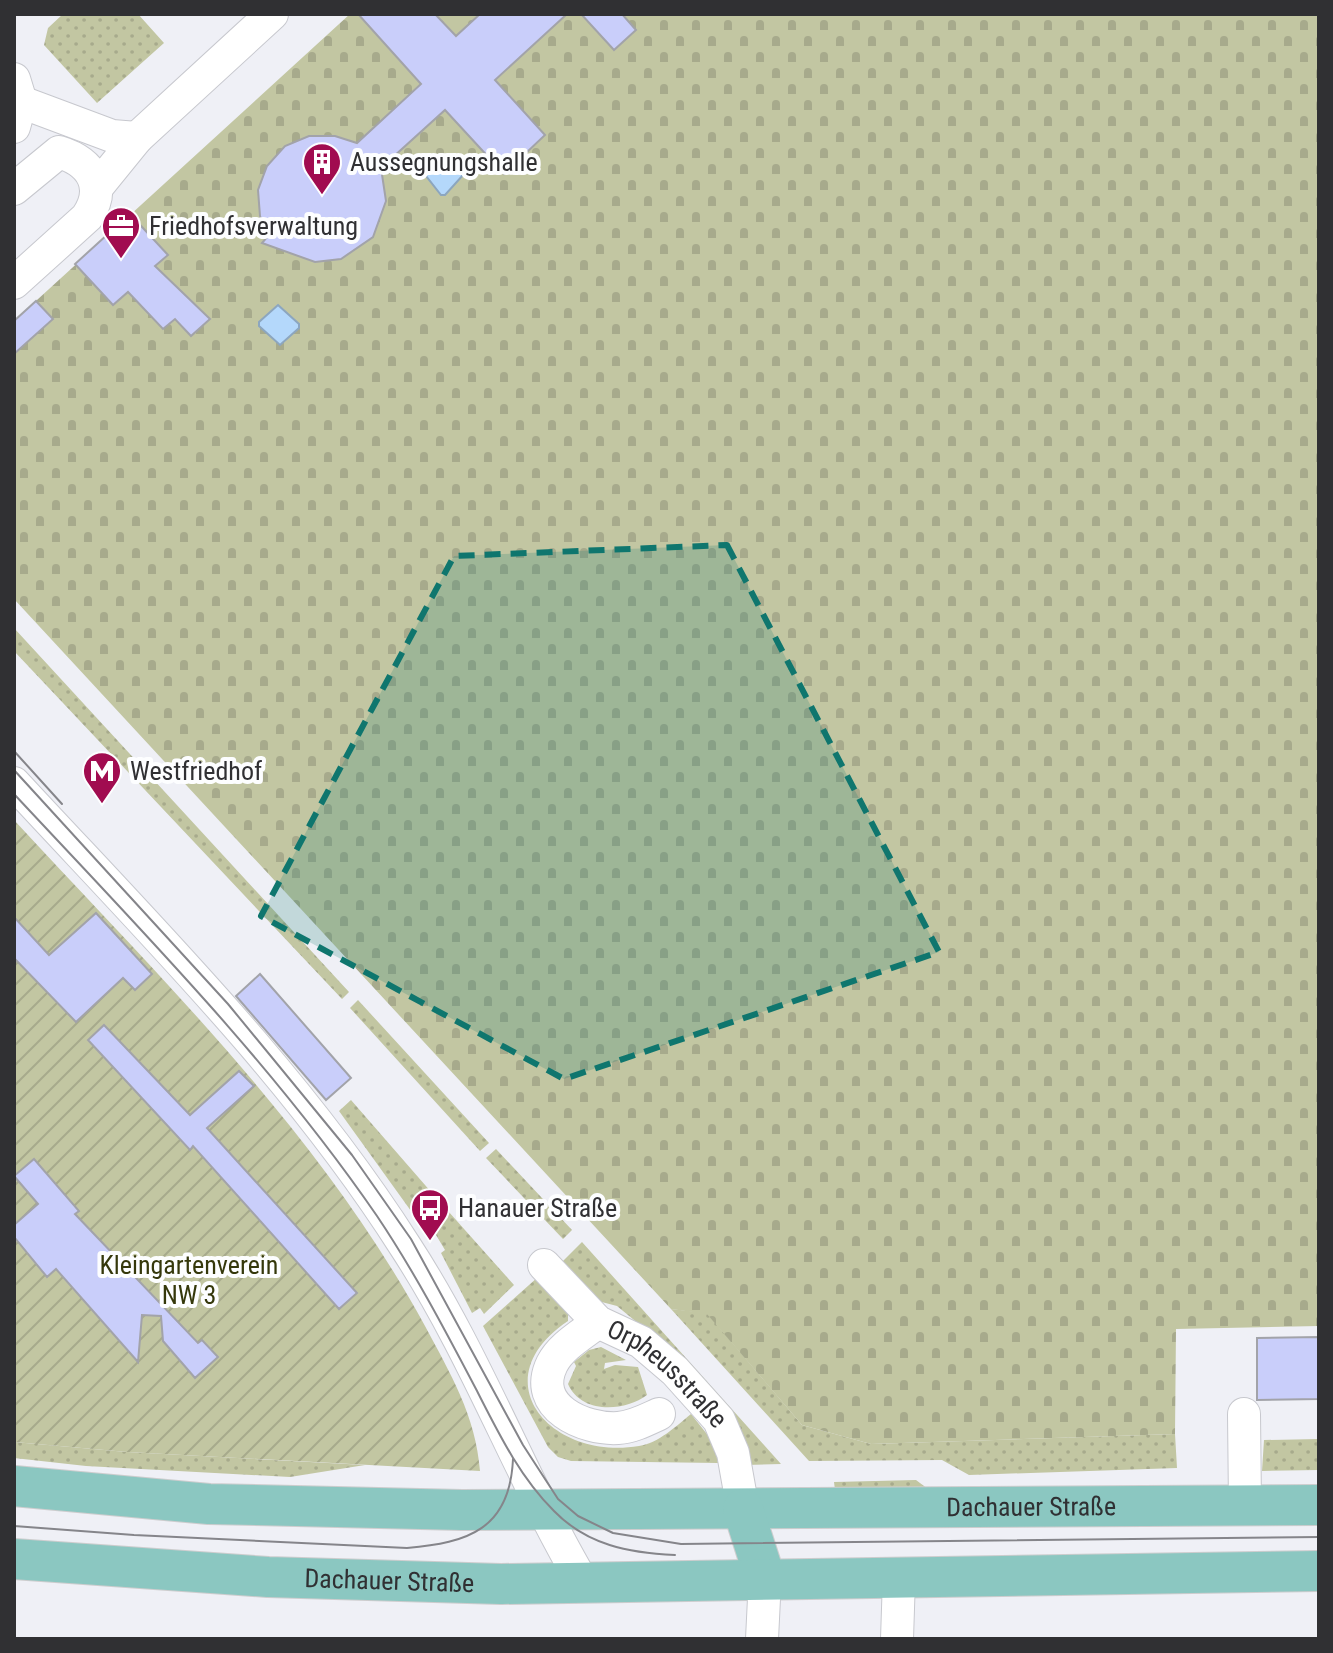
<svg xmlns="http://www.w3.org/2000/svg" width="1333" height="1653" font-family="'Roboto Condensed',sans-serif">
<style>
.grass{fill:url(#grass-dots)}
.cemetery{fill:url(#cemetery-stones)}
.garden{fill:url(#garden-furrows)}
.water{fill:#b4d8fb;stroke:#8ca6bf;stroke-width:2}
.building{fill:#c9cefa;stroke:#a2a3a9;stroke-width:2}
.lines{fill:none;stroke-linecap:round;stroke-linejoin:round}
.minor-casing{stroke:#c7c8ce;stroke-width:34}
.major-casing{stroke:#cdcdce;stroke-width:42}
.minor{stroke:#fff;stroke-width:32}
.major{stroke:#8bc7c1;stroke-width:40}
.tram{stroke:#85858a;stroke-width:2}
.marked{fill:#0f766e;fill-opacity:0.2;stroke:#0f766e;stroke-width:6;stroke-dasharray:16 10;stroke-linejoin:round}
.labels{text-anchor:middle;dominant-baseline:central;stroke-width:8;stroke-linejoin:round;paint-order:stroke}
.poi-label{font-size:26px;fill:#303033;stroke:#fdfeff;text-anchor:start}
.park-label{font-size:26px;fill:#35380b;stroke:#fdfeff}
.street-label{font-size:26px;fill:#303033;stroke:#fdfeff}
</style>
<defs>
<pattern id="grass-dots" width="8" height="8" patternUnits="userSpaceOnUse" patternTransform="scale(2)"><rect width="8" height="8" fill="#c2c6a2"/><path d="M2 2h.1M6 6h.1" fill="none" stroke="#a7aa8c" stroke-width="1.8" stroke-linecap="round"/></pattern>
<pattern id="cemetery-stones" width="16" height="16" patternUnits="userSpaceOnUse" patternTransform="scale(2)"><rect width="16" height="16" fill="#c2c6a2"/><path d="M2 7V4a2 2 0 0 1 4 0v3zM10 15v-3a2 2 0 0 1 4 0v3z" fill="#a7aa8c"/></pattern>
<pattern id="garden-furrows" width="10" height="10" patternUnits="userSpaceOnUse" patternTransform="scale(2)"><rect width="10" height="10" fill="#c2c6a2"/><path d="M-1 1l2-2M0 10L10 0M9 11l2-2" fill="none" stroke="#a7aa8c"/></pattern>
</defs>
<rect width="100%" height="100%" fill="#eff0f6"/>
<path class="grass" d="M63 14H138L164 43 97 103 44 45 48 28Z
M14 628 349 992 342 999 14 651Z
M358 1000 489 1143 480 1151 350 1008Z
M351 1100 432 1193 411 1211 339 1111Z
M496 1149 572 1230 563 1239 486 1158Z
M440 1202 514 1285 484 1314 480 1308 472 1313 441 1253 445 1250 430 1225 425 1227 418 1222Z
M582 1242 781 1464 746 1465 662 1343 617 1306 594 1300 560 1264Z
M538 1277 568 1313V1321C480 1380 551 1461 639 1446 659 1443 676 1426 691 1414L714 1443 718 1463 571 1461 558 1457 548 1447 483 1326Z
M671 1309 707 1313 802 1425 871 1444 1175 1434 1177 1468 969 1475 942 1460 809 1461Z
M601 1347 626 1360 605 1363 604 1369 615 1365 638 1367 647 1395C624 1412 581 1414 568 1384L576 1366 574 1362 589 1350Z
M1319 1439V1470L1262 1471 1264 1440Z
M14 1442 127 1452 365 1465 290 1477 86 1466 14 1458Z
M916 1480 928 1489 835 1490 834 1482Z"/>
<path class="cemetery" d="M350 14H1319V1326L1176 1329 1175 1434 871 1444 802 1425 707 1314 671 1309 14 599V321Z"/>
<path class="garden" d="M14 820C162 980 320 1133 425 1326 450 1373 476 1416 480 1471L127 1452 14 1442Z"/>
<path class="water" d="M442 155 447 156 464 174 445 195H441L423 172Z
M278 305 299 324V328L280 345 259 326V322Z"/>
<path class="building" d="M358 14H435L456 36 480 14H567L495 80 545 135 504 174 445 110 381 168 386 201 373 237 341 259 315 262 262 243 268 236 260 216 258 190 267 166 285 146 309 136H335L357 143 421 84Z
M581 14H622L636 30 614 50Z
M130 214 168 255 155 266 210 319 191 336 175 319 163 329 128 292 113 305 75 264Z
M36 301 53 319 14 354V321Z
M96 913 152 974 135 990 123 978 76 1022 14 958V917L49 955Z
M260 974 351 1078 326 1100 236 996Z
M104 1025 190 1115 239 1071 254 1086 207 1128 357 1293 339 1309 193 1146 190 1150 88 1040Z
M34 1159 79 1211 75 1214 198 1343 202 1340 218 1357 195 1378 163 1341 161 1316 142 1315 138 1362 56 1269 47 1277 14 1237V1225L38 1204 14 1176Z
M1319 1337V1399L1257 1400V1338Z"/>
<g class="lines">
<defs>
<g id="minor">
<path d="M14 79 21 102 14 127"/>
<path d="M21 102 112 136 137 138"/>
<path d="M98 186 137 138 272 14"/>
<path d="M14 189 59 152C92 162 107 187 87 217L14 283"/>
<path d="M14 783C151 931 296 1075 405 1246 475 1353 519 1474 583 1583"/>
<path id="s1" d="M544 1265 598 1322 641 1342 675 1371 719 1420 733 1453 743 1509"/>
<path d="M598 1322C583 1334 561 1346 552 1364 531 1407 584 1430 618 1428 633 1427 646 1420 659 1414"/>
<path d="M1244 1414 1245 1505"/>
<path d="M762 1639 765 1578"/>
<path d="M897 1639 899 1578"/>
</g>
<g id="major">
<path id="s2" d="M14 1486 209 1504 462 1510 1319 1505"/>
<path d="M743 1509 765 1578"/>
<path id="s3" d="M14 1559 268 1577 501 1584 1319 1571"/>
</g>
</defs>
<use href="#minor" class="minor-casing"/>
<use href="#major" class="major-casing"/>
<use href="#minor" class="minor"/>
<use href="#major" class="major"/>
<path class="tram" d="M14 751 62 804
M14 770 228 1004 352 1155 411 1239 523 1445 558 1499 578 1516 613 1533 681 1544 1319 1537
M14 794C140 929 272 1063 377 1216 414 1271 445 1330 476 1389 498 1432 519 1476 554 1511 587 1545 629 1553 675 1555
M14 1526 134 1535 407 1548C468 1543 510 1529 513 1459"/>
</g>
<path class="marked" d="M727 545 939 952 564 1079 261 916 454 556Z"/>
<defs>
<symbol id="building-pin" viewBox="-11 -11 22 30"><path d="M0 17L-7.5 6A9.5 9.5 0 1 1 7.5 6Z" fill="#a10c50" stroke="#fdfeff"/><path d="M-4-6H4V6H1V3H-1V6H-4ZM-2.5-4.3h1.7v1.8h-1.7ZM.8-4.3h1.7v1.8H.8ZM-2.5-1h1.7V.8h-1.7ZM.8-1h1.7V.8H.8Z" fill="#fff"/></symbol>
<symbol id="office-pin" viewBox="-11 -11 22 30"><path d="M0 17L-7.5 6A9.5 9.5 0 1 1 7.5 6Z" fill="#a10c50" stroke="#fdfeff"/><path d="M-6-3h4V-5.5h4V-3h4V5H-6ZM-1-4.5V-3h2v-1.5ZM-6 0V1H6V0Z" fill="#fff"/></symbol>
<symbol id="metro-pin" viewBox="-11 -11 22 30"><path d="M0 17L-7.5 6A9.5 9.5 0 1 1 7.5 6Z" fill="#a10c50" stroke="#fdfeff"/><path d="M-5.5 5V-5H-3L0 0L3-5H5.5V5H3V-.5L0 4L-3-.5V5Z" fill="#fff"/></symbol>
<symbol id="bus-pin" viewBox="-11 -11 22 30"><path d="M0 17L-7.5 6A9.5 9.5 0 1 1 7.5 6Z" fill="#a10c50" stroke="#fdfeff"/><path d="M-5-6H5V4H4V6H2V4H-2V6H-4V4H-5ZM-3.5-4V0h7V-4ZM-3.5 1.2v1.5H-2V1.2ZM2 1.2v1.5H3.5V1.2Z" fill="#fff"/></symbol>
</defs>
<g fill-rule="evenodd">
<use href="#building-pin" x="300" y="140" width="44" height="60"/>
<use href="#office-pin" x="99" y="204" width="44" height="60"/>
<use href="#metro-pin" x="80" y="749" width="44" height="60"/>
<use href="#bus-pin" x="408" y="1186" width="44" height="60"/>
</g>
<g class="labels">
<g class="poi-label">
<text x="350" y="162">Aussegnungshalle</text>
<text x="149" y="226">Friedhofsverwaltung</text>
<text x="130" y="771">Westfriedhof</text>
<text x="458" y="1208">Hanauer Straße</text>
</g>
<g class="park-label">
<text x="189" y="1265">Kleingartenverein<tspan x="189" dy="30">NW 3</tspan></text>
</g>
<g class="street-label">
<text stroke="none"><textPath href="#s1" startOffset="166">Orpheusstraße</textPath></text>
<text stroke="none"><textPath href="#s2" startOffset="1018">Dachauer Straße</textPath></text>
<text stroke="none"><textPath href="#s3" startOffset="376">Dachauer Straße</textPath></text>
</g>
</g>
<rect width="1333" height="1653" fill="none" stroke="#303033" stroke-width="32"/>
</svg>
